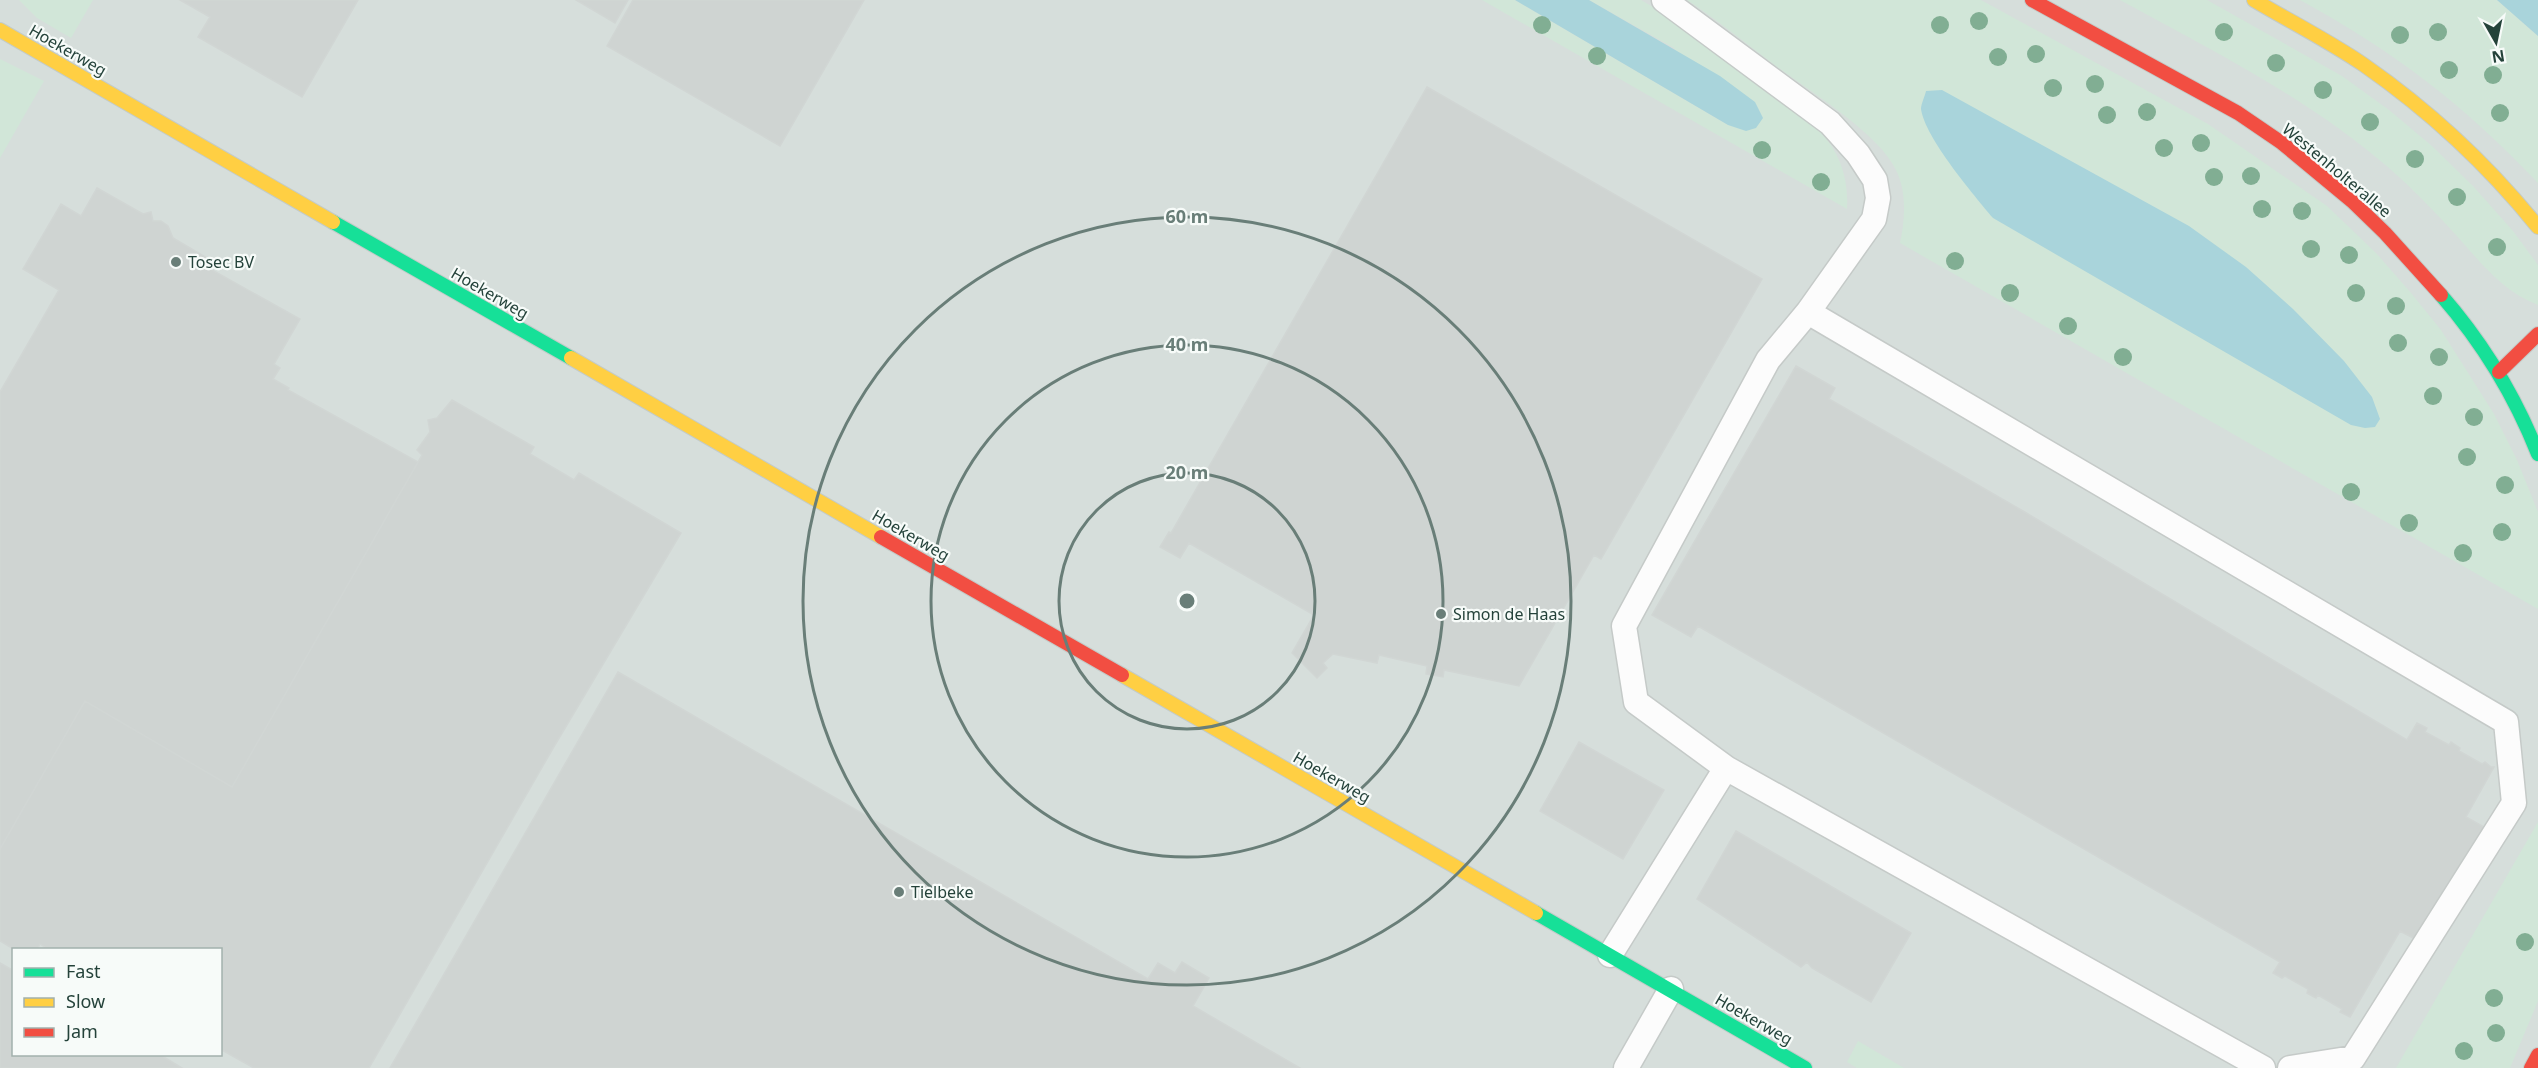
<svg xmlns="http://www.w3.org/2000/svg" width="2538" height="1068" font-family="'Noto Sans',sans-serif">
<style>
.built{fill:#d6dedb;fill-rule:evenodd}
.green{fill:#d1e6d8}
.water{fill:#a9d4db}
.building{fill:#cfd4d2;stroke:#d1d6d4;stroke-width:1.5}
.lines{fill:none;stroke-linecap:round;stroke-linejoin:round}
.lane-casing{stroke:#c5cac8;stroke-width:27}
.fast-casing{stroke:#c3cbc8;stroke-width:16}
.slow-casing{stroke:#c3cbc8;stroke-width:16}
.jam-casing{stroke:#c3cbc8;stroke-width:16}
.lane{stroke:#fcfcfc;stroke-width:24}
.fast{stroke:#16e098;stroke-width:14}
.slow{stroke:#ffcf43;stroke-width:14}
.jam{stroke:#f24e42;stroke-width:14}
.tree{fill:#81ae93}
.ring{fill:none;stroke:#697e78;stroke-width:3}
.poi-dot{fill:#697e78;stroke:#f7fbf9;stroke-width:2}
.labels{text-anchor:middle;dominant-baseline:central;stroke-width:4.5;stroke-linejoin:round;paint-order:stroke}
.street-label{font-size:16px;fill:#24423a;stroke:#f7fbf9}
.poi-label{font-size:16px;fill:#24423a;stroke:#f7fbf9;text-anchor:start}
.centre{fill:#697e78;stroke:#f7fbf9;stroke-width:3}
.ring-label{font-size:18px;text-anchor:middle;font-weight:bold;fill:#697e78;stroke:#f7fbf9;stroke-width:4.5;stroke-linejoin:round;paint-order:stroke}
</style>
<rect width="100%" height="100%" fill="#e8edeb"/>
<path class="built" d="M0 0H2538V1068H0ZM14 950H220V1054H14Z"/>
<path class="green" d="M19 0H93L71 38 37 18Z
M1482 0H1515L1728 125 1674 48 1589 0H1641L1663 13 1814 125C1838 148 1849 175 1847 209Z
M1687 0H1981L2208 124 2327 206 2376 253 2411 293 2441 330 2494 414 2517 460 2538 512V609L1900 243C1905 220 1907 192 1896 170 1879 133 1806 89 1772 63 1744 42 1716 19 1687 0Z
M2120 0H2207L2342 76 2389 110 2432 146 2473 186 2513 231 2538 265V305C2502 291 2481 263 2456 235 2435 212 2413 189 2389 168 2308 98 2213 51 2120 0Z
M2300 0H2497L2538 36V183C2463 104 2395 52 2300 0Z
M0 59 44 81 0 158Z
M2538 822V1001L2510 1068H2396Z
M1858 1041 1904 1068H1857L1847 1062Z"/>
<path class="water" d="M1515 0H1589L1720 76 1755 102 1763 118 1756 128 1746 131 1728 125Z
M2497 0H2538V36Z
M1942 90 2189 226 2246 267 2293 309 2344 361 2372 397 2380 419 2375 427 2365 428 2351 425 1993 218C1974 195 1925 138 1921 109 1921 104 1925 96 1926 91Z"/>
<path class="building" d="M180 0H358L302 97 198 37 210 17Z
M576 0H628L615 23Z
M633 0H864L780 146 607 46Z
M1427 87 1762 279 1601 559 1594 555 1519 686 1444 670 1443 677 1426 674 1427 666 1379 655 1377 663 1333 654 1323 663 1327 668 1317 678 1292 653 1314 615 1189 543 1180 558 1160 547 1169 532 1171 533Z
M97 188 143 214 151 212 153 221H161L168 226 173 238 207 258 203 265 300 319 274 364 280 368 273 379 289 388 288 390 418 462 232 787 85 701 0 849V392L59 290 23 269 61 204 81 216Z
M1796 366 1835 388 1829 399 2023 511 2407 740 2417 723 2427 728 2425 732 2449 745 2451 742 2460 748 2459 751 2482 764 2485 762 2491 767H2494L2466 817 2484 827 2422 936 2413 938 2400 931 2350 1017 2340 1012 2342 1009 2318 995 2316 998 2307 993 2308 989 2285 976 2282 978 2273 973 2280 962 1698 626 1691 637 1652 615Z
M452 400 534 447 530 454 574 480 579 473 681 533 552 750 369 1068H254L220 1049V950H49L40 944 37 950H15L0 941V849L85 701 232 787 422 455 417 450 430 432 428 420 437 418Z
M618 672 1148 979 1158 963 1175 973 1182 962 1209 978 1193 1006 1300 1068H390Z
M1579 742 1664 790 1623 859 1540 811Z
M1736 831 1911 933 1871 1002 1812 968 1807 962 1801 967 1697 899Z
M0 963 14 971V1054H159L182 1068H0Z"/>
<g class="lines">
<defs>
<path id="lane" d="M1808 312 2506 722 2514 803 2353 1058 2290 1068
M1726 768 2263 1068
M1610 955 1726 768 1636 702 1624 626 1768 360 1808 312 1874 219 1878 198 1875 180 1858 154 1830 123 1664 0
M1626 1068 1671 989"/>
<path id="fast" d="M333 222 571 358
M2441 295C2482 342 2515 396 2538 454
M1536 913 1805 1068"/>
<path id="slow" d="M2254 0C2291 22 2329 41 2364 65 2430 111 2488 165 2538 227
M0 30 333 222
M571 358 881 537
M1122 675 1536 913"/>
<path id="jam" d="M2032 0 2238 113 2282 143 2352 201 2385 233 2441 295
M2499 372 2538 334
M881 537 1122 675
M2531 1068 2538 1055"/>
</defs>
<use href="#lane" class="lane-casing"/>
<use href="#fast" class="fast-casing"/>
<use href="#slow" class="slow-casing"/>
<use href="#jam" class="jam-casing"/>
<use href="#lane" class="lane"/>
<use href="#fast" class="fast"/>
<use href="#slow" class="slow"/>
<use href="#jam" class="jam"/>
</g>
<g class="tree">
<circle cx="1979" cy="21" r="9"/>
<circle cx="1542" cy="25" r="9"/>
<circle cx="1940" cy="25" r="9"/>
<circle cx="2224" cy="32" r="9"/>
<circle cx="2438" cy="32" r="9"/>
<circle cx="2400" cy="35" r="9"/>
<circle cx="2036" cy="54" r="9"/>
<circle cx="1597" cy="56" r="9"/>
<circle cx="1998" cy="57" r="9"/>
<circle cx="2276" cy="63" r="9"/>
<circle cx="2449" cy="70" r="9"/>
<circle cx="2493" cy="75" r="9"/>
<circle cx="2095" cy="84" r="9"/>
<circle cx="2053" cy="88" r="9"/>
<circle cx="2323" cy="90" r="9"/>
<circle cx="2147" cy="112" r="9"/>
<circle cx="2500" cy="113" r="9"/>
<circle cx="2107" cy="115" r="9"/>
<circle cx="2370" cy="122" r="9"/>
<circle cx="2201" cy="143" r="9"/>
<circle cx="2164" cy="148" r="9"/>
<circle cx="1762" cy="150" r="9"/>
<circle cx="2415" cy="159" r="9"/>
<circle cx="2251" cy="176" r="9"/>
<circle cx="2214" cy="177" r="9"/>
<circle cx="1821" cy="182" r="9"/>
<circle cx="2457" cy="197" r="9"/>
<circle cx="2262" cy="209" r="9"/>
<circle cx="2302" cy="211" r="9"/>
<circle cx="2497" cy="247" r="9"/>
<circle cx="2311" cy="249" r="9"/>
<circle cx="2349" cy="255" r="9"/>
<circle cx="1955" cy="261" r="9"/>
<circle cx="2010" cy="293" r="9"/>
<circle cx="2356" cy="293" r="9"/>
<circle cx="2396" cy="306" r="9"/>
<circle cx="2068" cy="326" r="9"/>
<circle cx="2398" cy="343" r="9"/>
<circle cx="2123" cy="357" r="9"/>
<circle cx="2439" cy="357" r="9"/>
<circle cx="2433" cy="396" r="9"/>
<circle cx="2474" cy="417" r="9"/>
<circle cx="2467" cy="457" r="9"/>
<circle cx="2505" cy="485" r="9"/>
<circle cx="2351" cy="492" r="9"/>
<circle cx="2409" cy="523" r="9"/>
<circle cx="2502" cy="532" r="9"/>
<circle cx="2463" cy="553" r="9"/>
<circle cx="2525" cy="942" r="9"/>
<circle cx="2494" cy="998" r="9"/>
<circle cx="2496" cy="1033" r="9"/>
<circle cx="2464" cy="1051" r="9"/>
</g>
<g class="ring">
<circle cx="1187" cy="601" r="128"/>
<circle cx="1187" cy="601" r="256"/>
<circle cx="1187" cy="601" r="384"/>
</g>
<g class="poi-dot">
<circle cx="176" cy="262" r="6"/>
<circle cx="1441" cy="614" r="6"/>
<circle cx="899" cy="892" r="6"/>
</g>
<g class="labels">
<g class="street-label">
<text transform="translate(68 50) rotate(30)">Hoekerweg</text>
<text transform="translate(2337 170) rotate(40)">Westenholterallee</text>
<text transform="translate(490 293) rotate(30)">Hoekerweg</text>
<text transform="translate(911 535) rotate(30)">Hoekerweg</text>
<text transform="translate(1332 777) rotate(30)">Hoekerweg</text>
<text transform="translate(1754 1019) rotate(30)">Hoekerweg</text>
</g>
<g class="poi-label">
<text x="188" y="262">Tosec BV</text>
<text x="1453" y="614">Simon de Haas</text>
<text x="911" y="892">Tielbeke</text>
</g>
</g>
<circle cx="1187" cy="601" r="9" class="centre"/>
<g class="ring-label">
<text x="1187" y="223">60 m</text>
<text x="1187" y="351">40 m</text>
<text x="1187" y="479">20 m</text>
</g>
<rect x="12" y="948" width="210" height="108" fill="#f7fbf9" stroke="#a3b1ad" stroke-width="1.5"/>
<rect x="24" y="968" width="30" height="9" fill="#16e098" stroke="#a3b1ad" stroke-width="1.5"/>
<text x="66" y="978" font-size="18" fill="#24423a">Fast</text>
<rect x="24" y="998" width="30" height="9" fill="#ffcf43" stroke="#a3b1ad" stroke-width="1.5"/>
<text x="66" y="1008" font-size="18" fill="#24423a">Slow</text>
<rect x="24" y="1028" width="30" height="9" fill="#f24e42" stroke="#a3b1ad" stroke-width="1.5"/>
<text x="66" y="1038" font-size="18" fill="#24423a">Jam</text>
<g transform="translate(2496 42) rotate(171)" stroke="#f7fbf9" stroke-width="4.5" paint-order="stroke">
<path d="M0-4.5L10 22L0 15L-10 22Z" fill="#24423a"/>
<text y="-9" font-size="16" font-weight="bold" text-anchor="middle" fill="#24423a">N</text>
</g>
</svg>
